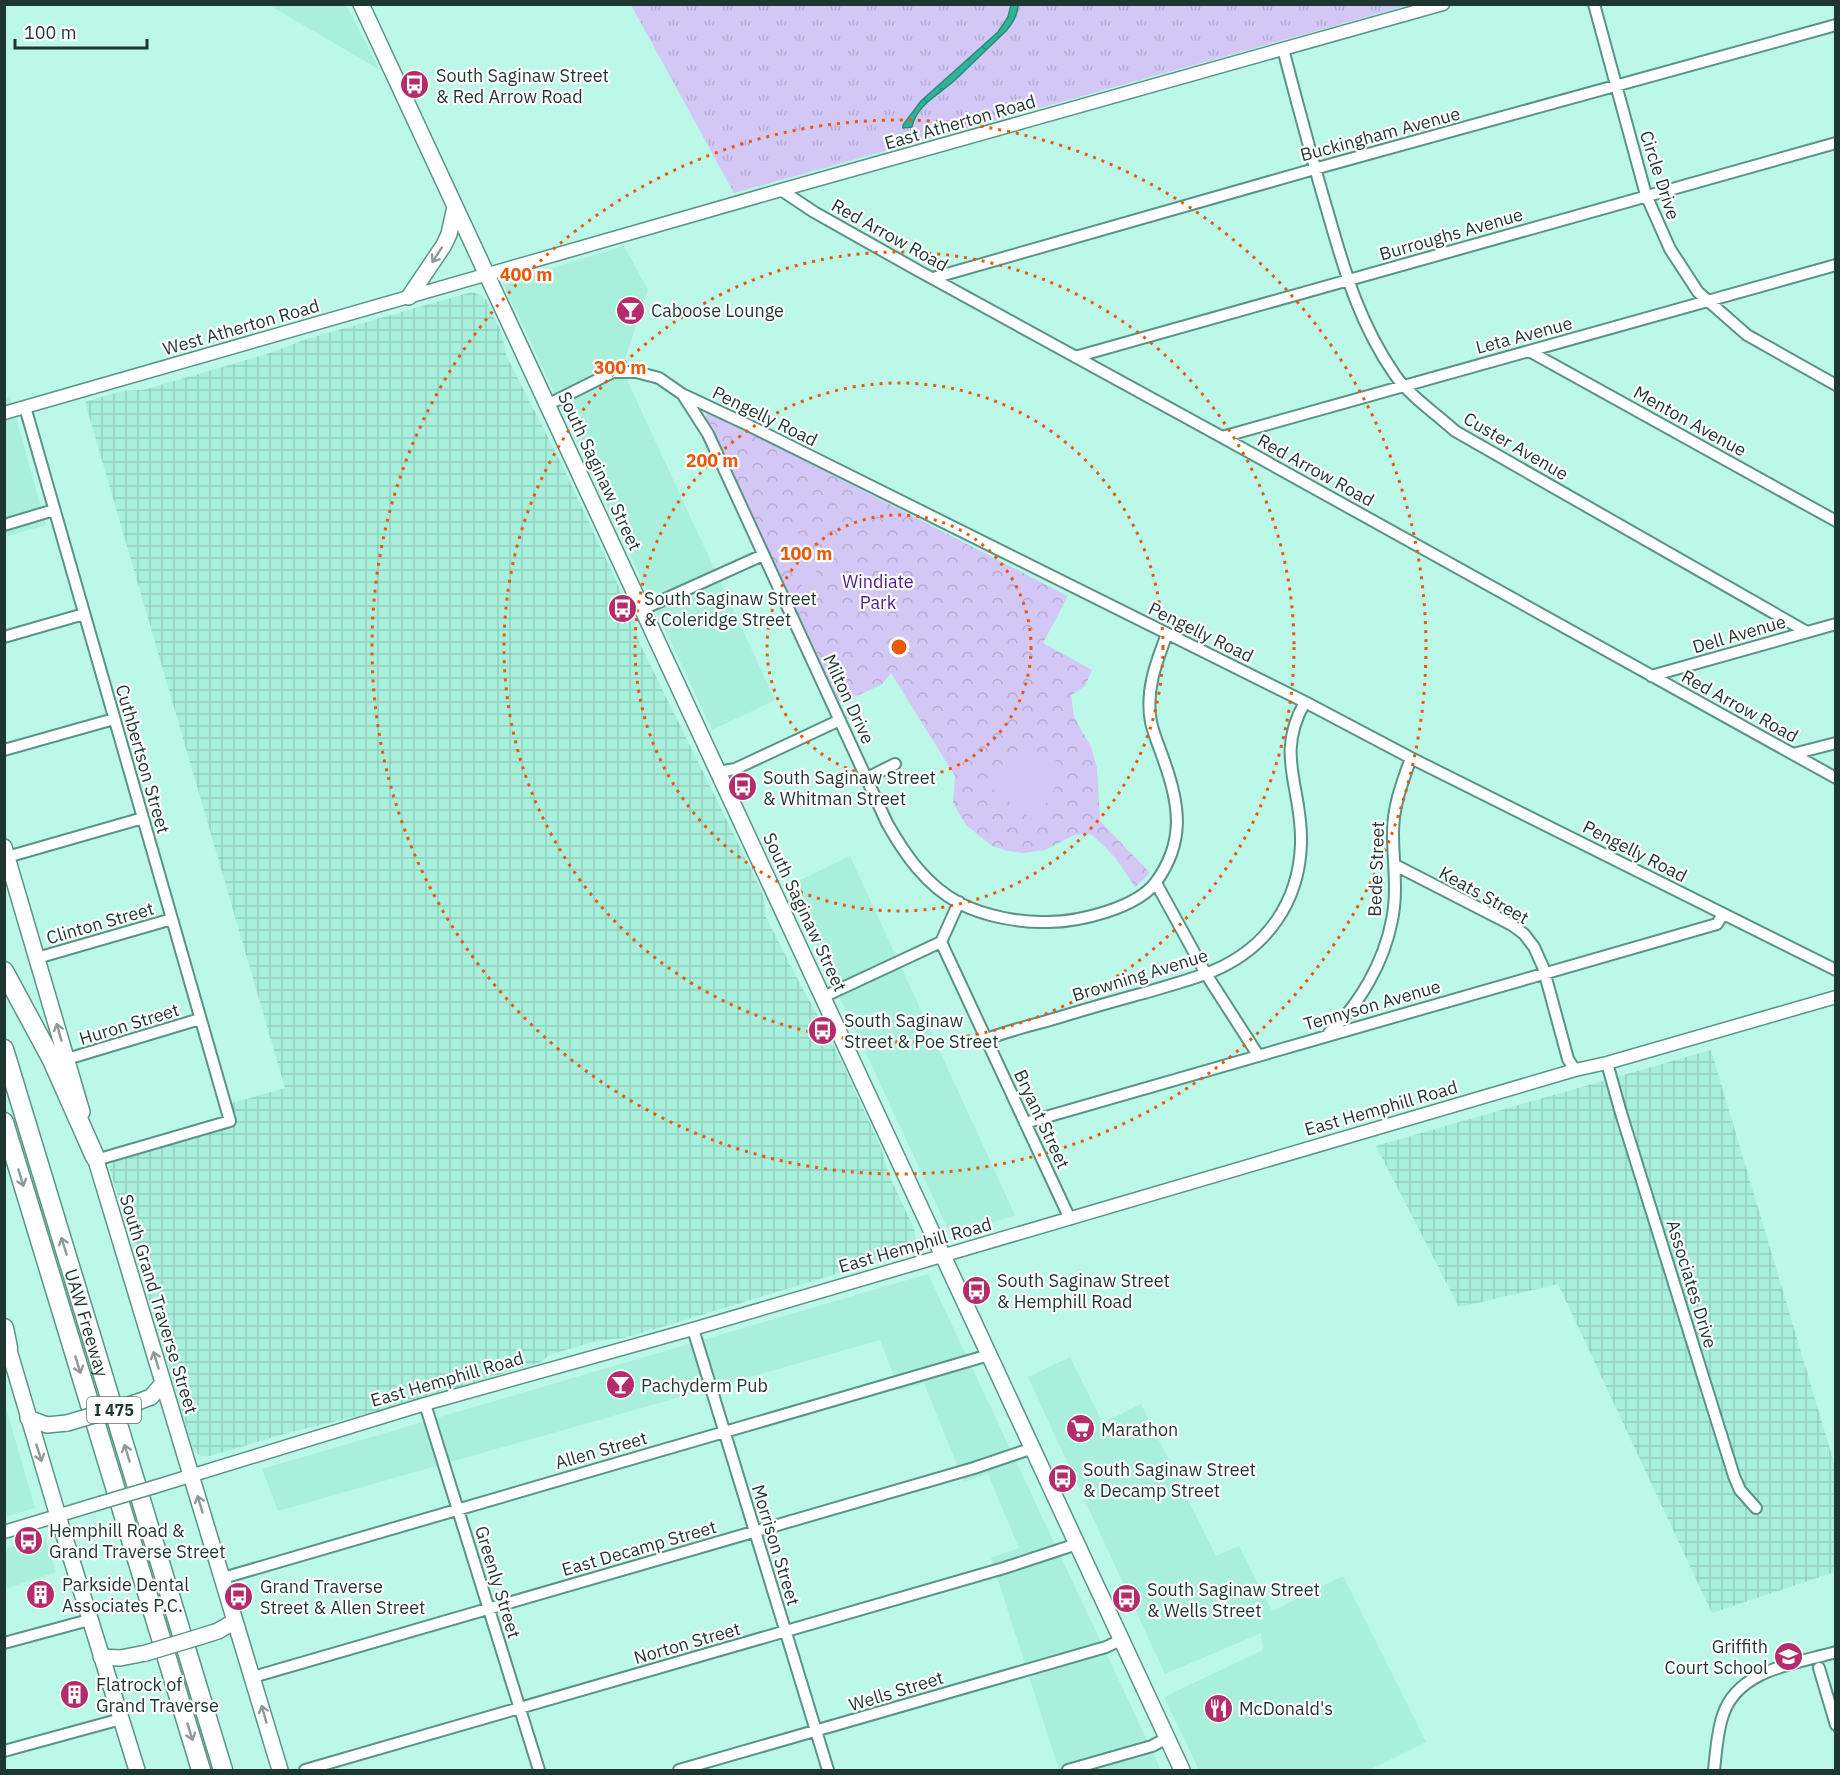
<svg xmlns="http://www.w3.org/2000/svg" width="1840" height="1775" font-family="'IBM Plex Sans',sans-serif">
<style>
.built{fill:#a8efdc}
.industrial{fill:url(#industrial-grid)}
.grass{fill:url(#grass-tufts)}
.park{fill:url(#park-crowns)}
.garden{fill:#d3c7f5}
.water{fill:url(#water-ripples);stroke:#298d7a;stroke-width:1.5}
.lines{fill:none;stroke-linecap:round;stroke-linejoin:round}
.minor-casing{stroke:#5a9486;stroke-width:14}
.tertiary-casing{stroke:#5a9486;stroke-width:15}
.secondary-casing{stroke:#5a9486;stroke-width:18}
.motorway-casing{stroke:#5a9486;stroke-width:21}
.minor{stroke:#fff;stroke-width:10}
.tertiary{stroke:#fff;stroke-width:12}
.secondary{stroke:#fff;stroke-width:15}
.motorway{stroke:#fff;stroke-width:18}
.tertiary-bridge-casing{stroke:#5a9486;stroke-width:15;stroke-linecap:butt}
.secondary-bridge-casing{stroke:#5a9486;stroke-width:18;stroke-linecap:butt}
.tertiary-bridge{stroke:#fff;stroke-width:12}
.secondary-bridge{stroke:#fff;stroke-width:15}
.oneway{stroke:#8e9a98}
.ring{fill:none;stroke:#e8590c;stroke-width:3;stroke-dasharray:3 6}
.labels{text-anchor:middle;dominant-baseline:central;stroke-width:4.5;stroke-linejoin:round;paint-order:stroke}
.shield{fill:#fff;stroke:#62726e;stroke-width:1.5}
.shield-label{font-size:16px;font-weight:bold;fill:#1e3630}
.poi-label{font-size:18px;fill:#1e3630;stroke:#fff;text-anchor:start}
.street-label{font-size:18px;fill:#1e3630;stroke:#fff}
.park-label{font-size:18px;fill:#4e1a90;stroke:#fff}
.centre{fill:#e8590c;stroke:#fff;stroke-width:3}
.ring-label{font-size:18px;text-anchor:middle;font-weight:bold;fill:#e8590c;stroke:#fff;stroke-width:4.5;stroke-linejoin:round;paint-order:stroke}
</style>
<defs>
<pattern id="industrial-grid" width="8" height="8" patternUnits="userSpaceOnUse" patternTransform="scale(1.5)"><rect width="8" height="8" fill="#a8efdc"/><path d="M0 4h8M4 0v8" fill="none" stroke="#90cebd"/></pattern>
<pattern id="grass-tufts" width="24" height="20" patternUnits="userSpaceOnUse" patternTransform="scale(1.5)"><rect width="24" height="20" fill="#d3c7f5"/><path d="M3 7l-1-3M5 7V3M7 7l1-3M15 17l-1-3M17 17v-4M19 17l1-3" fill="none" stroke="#b5acd2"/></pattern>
<pattern id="park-crowns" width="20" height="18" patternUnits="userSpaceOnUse" patternTransform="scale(1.5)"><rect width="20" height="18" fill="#d3c7f5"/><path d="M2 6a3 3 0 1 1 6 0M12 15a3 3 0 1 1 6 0" fill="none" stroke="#b5acd2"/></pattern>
<pattern id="water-ripples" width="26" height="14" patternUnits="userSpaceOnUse" patternTransform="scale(1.5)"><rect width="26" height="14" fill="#2eb299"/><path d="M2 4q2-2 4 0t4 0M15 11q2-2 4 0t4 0" fill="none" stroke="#27927d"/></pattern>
</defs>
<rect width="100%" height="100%" fill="#bbf8e8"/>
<path class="built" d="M269 5H346L380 70Z
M624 246 648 290 625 359 628 382 775 700 712 730 503 283Z
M10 396 46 525 5 537 4 398Z
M850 856 1015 1215 951 1236 788 886Z
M928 1274 1161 1770H1059L991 1558 1019 1548 988 1474 964 1482 924 1383 900 1391 880 1340 278 1511 262 1469Z
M1070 1357 1103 1423 1141 1404 1216 1556 1239 1546 1272 1611 1343 1576 1426 1742 1369 1770H1199L1164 1697 1263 1650 1261 1633 1165 1674 1028 1377Z
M4 1401 35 1508 5 1517H4Z
M45 1538 56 1572 5 1589V1549Z"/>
<path class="industrial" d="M472 292 482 296 486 300 502 334 506 355 563 467 635 621 639 642 759 886 763 895 766 917 801 986 826 1029 881 1147 888 1173 914 1228 916 1239 915 1246 908 1252 655 1329 624 1338 596 1341 549 1355 541 1362 378 1411 287 1433 210 1456H201L194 1451 192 1445 109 1167 116 1159 234 1126 236 1120 232 1103 285 1088 85 402 122 391 143 390 267 354 307 339Z
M1711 1050 1835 1466V1572L1712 1613 1558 1284 1459 1307 1376 1146Z"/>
<path class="grass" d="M631 5H1409L734 193Z"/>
<path class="park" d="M707 413 716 415 1068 596 1043 643 1092 670 1085 686 1071 695 1074 717 1091 747 1097 768 1100 821 1150 873 1135 887C1122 867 1110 848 1090 834L1074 835 1045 850 1023 853 1008 851 992 846 966 825 953 803 955 776 891 673 881 685 840 703 720 447 704 419Z"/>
<path class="garden" d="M796 528 809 559 792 566 778 536Z
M812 563 826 594 809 602 795 571Z
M1027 754 1053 758 1065 771 1038 817 1032 819 989 786C993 764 1008 760 1027 754Z"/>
<path class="water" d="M1011 5H1018C1018 14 1012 24 1006 31 989 47 972 64 955 80 940 94 916 105 912 127L903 128V125L921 101 998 32 1008 17Z"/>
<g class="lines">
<defs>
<path id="minor" d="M1594 4 1646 195 1670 249 1698 292 1747 335 1836 385
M1283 49C1298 106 1313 163 1330 220 1346 276 1361 326 1395 375 1410 396 1435 413 1455 431L1807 632
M781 190 814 212 917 270 1222 437 1836 778
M933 278 1325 166 1836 25
M1529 351 1836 521
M1075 357 1836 143
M683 395 708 434 887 823C905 855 926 885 959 903 984 916 1020 923 1048 922 1079 922 1137 908 1156 882 1185 842 1180 805 1164 761 1160 748 1154 736 1151 722 1145 691 1156 663 1167 634
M547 405 613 372H636L659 378 682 394 746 424 1305 702 1411 758 1836 970
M25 407 230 1121 96 1160
M1222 437 1836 265
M4 525 54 510
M643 609 763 555
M4 637 84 614
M1651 676 1836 624
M4 750 114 719
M1793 754 1836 743
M718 772 735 769 840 720
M867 778 895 764
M7 857 143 818
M1395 865 1512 925 1524 934 1534 947 1543 967 1568 1059 1575 1070
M1156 883 1206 974 1258 1055
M959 902 941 942 1070 1219
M37 958 172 919
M823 997 941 942
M1329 1033C1360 1004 1384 962 1392 920 1398 891 1393 862 1393 833 1393 806 1402 783 1411 758
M987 1039C1005 1032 1024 1027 1043 1022 1077 1012 1110 1002 1144 993 1167 986 1191 980 1213 971 1267 948 1299 902 1301 844 1303 788 1274 756 1305 702
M67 1059 200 1019
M1607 1063 1621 1113 1734 1476 1740 1490 1756 1508
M1025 1123 1717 924 1723 914
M693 1329 828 1770
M425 1404 539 1770
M223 1578 989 1355
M4 1643 89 1620
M1819 1668 1836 1725
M253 1677 974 1468 1033 1448
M4 1751 121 1719
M305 1770 1004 1568 1077 1544
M679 1770 1106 1647 1121 1640
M1068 1770 1152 1746 1167 1738
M1714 1770C1716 1753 1717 1732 1723 1715 1738 1669 1795 1664 1836 1652"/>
<path id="tertiary" d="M4 413 781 190 1443 4
M154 1487 425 1404 693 1329 1575 1070 1607 1063 1836 997
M4 1532 100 1503"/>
<path id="secondary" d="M361 4 1182 1770
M409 297 444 245 449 234 455 207
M4 847 82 1112
M92 1147 280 1770
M5 1337 58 1516 137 1770
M135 1403 151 1397 163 1383
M28 1418 47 1425 67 1423
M199 1637 218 1631 235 1621
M101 1657 120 1658 146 1653"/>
<g id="motorway">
<path d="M4 971 52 1060 95 1157"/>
<path id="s1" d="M4 1049 223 1770"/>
<path d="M4 1122 201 1770"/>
<path d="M4 1328 8 1348"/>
</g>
</defs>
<use href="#minor" class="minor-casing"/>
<use href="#tertiary" class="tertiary-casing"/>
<use href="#secondary" class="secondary-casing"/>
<use href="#motorway" class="motorway-casing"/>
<use href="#minor" class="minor"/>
<use href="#tertiary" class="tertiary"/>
<use href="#secondary" class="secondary"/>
<use href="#motorway" class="motorway"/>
<defs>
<path id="tertiary-bridge" d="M100 1503 154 1487"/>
<path id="secondary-bridge" d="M67 1423 135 1403
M146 1653 199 1637"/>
</defs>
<use href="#tertiary-bridge" class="tertiary-bridge-casing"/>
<use href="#secondary-bridge" class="secondary-bridge-casing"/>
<use href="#tertiary-bridge" class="tertiary-bridge"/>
<use href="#secondary-bridge" class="secondary-bridge"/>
</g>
<defs><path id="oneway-shaft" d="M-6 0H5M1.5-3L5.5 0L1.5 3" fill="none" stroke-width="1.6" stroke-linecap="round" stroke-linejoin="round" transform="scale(1.5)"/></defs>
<g class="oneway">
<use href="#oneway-shaft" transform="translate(437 255) rotate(123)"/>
<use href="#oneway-shaft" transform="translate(59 1032) rotate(-106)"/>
<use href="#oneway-shaft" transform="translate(21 1178) rotate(73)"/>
<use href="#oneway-shaft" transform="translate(64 1246) rotate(-107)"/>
<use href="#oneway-shaft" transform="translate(156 1360) rotate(-107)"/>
<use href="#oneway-shaft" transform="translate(78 1365) rotate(73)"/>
<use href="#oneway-shaft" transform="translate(39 1453) rotate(73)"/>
<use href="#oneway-shaft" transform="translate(127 1453) rotate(-107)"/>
<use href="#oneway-shaft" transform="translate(200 1504) rotate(-107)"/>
<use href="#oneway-shaft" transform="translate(264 1714) rotate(-106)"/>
<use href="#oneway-shaft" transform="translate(190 1732) rotate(73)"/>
</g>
<g class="ring">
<circle cx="899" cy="647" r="132"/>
<circle cx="899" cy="647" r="264"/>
<circle cx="899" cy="647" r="395"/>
<circle cx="899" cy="647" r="527"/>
</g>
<defs>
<symbol id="bus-disc" viewBox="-11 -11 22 22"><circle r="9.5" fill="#b42c6c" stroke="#fff"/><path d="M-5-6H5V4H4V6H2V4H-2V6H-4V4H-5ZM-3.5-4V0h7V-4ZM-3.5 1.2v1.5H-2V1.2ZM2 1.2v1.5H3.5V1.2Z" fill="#fff"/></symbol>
<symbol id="bar-disc" viewBox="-11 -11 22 22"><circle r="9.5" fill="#b42c6c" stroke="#fff"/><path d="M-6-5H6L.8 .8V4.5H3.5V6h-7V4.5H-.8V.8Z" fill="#fff"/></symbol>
<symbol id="supermarket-disc" viewBox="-11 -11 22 22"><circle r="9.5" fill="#b42c6c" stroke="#fff"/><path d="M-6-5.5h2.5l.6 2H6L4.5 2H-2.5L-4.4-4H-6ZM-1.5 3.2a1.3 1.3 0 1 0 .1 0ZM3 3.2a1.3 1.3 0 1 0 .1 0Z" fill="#fff"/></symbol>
<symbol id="building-disc" viewBox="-11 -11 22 22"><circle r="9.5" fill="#b42c6c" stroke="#fff"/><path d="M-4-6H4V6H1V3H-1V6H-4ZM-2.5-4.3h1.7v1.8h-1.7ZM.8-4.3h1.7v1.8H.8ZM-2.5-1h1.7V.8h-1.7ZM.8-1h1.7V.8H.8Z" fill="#fff"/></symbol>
<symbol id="school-disc" viewBox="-11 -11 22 22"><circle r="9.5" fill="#b42c6c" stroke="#fff"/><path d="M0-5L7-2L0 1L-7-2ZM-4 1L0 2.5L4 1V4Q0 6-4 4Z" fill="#fff"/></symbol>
<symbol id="restaurant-disc" viewBox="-11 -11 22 22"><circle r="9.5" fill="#b42c6c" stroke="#fff"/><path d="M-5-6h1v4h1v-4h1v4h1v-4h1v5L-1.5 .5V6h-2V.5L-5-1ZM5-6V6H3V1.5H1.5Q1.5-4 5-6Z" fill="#fff"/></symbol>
</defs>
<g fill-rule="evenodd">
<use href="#bus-disc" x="398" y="68" width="33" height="33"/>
<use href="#bar-disc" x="614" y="294" width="33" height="33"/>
<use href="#bus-disc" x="606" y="592" width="33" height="33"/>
<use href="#bus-disc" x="726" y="770" width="33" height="33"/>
<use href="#bus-disc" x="806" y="1014" width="33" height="33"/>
<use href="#bus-disc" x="960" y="1274" width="33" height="33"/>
<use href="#bar-disc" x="604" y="1368" width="33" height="33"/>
<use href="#supermarket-disc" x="1064" y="1412" width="33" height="33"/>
<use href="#bus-disc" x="1046" y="1462" width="33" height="33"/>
<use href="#bus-disc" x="12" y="1524" width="33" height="33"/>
<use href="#building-disc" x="24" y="1578" width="33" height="33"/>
<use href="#bus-disc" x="222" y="1580" width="33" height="33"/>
<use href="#bus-disc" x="1110" y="1582" width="33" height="33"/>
<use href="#school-disc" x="1772" y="1640" width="33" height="33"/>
<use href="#building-disc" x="58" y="1678" width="33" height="33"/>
<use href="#restaurant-disc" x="1202" y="1692" width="33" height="33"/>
</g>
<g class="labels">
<rect class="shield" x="87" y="1397" width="54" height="26" rx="4.5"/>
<g class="shield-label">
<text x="114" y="1410">I 475</text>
</g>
<g class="poi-label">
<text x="436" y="75">South Saginaw Street<tspan x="436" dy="21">&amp; Red Arrow Road</tspan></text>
<text x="651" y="310">Caboose Lounge</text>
<text x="644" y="598">South Saginaw Street<tspan x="644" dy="21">&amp; Coleridge Street</tspan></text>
<text x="763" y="777">South Saginaw Street<tspan x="763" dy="21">&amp; Whitman Street</tspan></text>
<text x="844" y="1020">South Saginaw<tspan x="844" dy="21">Street &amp; Poe Street</tspan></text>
<text x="997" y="1280">South Saginaw Street<tspan x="997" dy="21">&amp; Hemphill Road</tspan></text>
<text x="641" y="1385">Pachyderm Pub</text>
<text x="1101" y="1429">Marathon</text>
<text x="1083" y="1469">South Saginaw Street<tspan x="1083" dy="21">&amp; Decamp Street</tspan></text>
<text x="49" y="1530">Hemphill Road &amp;<tspan x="49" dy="21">Grand Traverse Street</tspan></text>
<text x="62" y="1584">Parkside Dental<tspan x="62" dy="21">Associates P.C.</tspan></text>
<text x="260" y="1586">Grand Traverse<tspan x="260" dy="21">Street &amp; Allen Street</tspan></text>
<text x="1147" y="1589">South Saginaw Street<tspan x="1147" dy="21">&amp; Wells Street</tspan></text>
<text x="1768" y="1646" text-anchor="end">Griffith<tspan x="1768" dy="21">Court School</tspan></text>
<text x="96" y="1684">Flatrock of<tspan x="96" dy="21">Grand Traverse</tspan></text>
<text x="1239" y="1708">McDonald's</text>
</g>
<g class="street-label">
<text transform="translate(960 122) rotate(-16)">East Atherton Road</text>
<text transform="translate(1380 134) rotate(-15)">Buckingham Avenue</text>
<text transform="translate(1660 175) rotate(72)">Circle Drive</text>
<text transform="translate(1451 234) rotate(-16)">Burroughs Avenue</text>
<text transform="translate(890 235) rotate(29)">Red Arrow Road</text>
<text transform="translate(241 327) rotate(-16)">West Atherton Road</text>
<text transform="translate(1524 335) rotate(-15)">Leta Avenue</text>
<text transform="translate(765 416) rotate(26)">Pengelly Road</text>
<text transform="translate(1690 421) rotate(29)">Menton Avenue</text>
<text transform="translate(1516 446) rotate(30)">Custer Avenue</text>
<text transform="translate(1316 470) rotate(29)">Red Arrow Road</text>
<text transform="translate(600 471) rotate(65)">South Saginaw Street</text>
<text transform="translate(1201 632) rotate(26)">Pengelly Road</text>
<text transform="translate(1739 634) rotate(-16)">Dell Avenue</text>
<text transform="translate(849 699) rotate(65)">Milton Drive</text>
<text transform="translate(1740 706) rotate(29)">Red Arrow Road</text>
<text transform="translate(143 759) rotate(74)">Cuthbertson Street</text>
<text transform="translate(1635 851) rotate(27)">Pengelly Road</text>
<text transform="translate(1376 869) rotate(-88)">Bede Street</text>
<text transform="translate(1484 895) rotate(29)">Keats Street</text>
<text transform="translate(805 912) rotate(65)">South Saginaw Street</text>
<text transform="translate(100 923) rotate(-16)">Clinton Street</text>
<text transform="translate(1140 975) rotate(-17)">Browning Avenue</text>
<text transform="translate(1372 1005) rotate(-16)">Tennyson Avenue</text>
<text transform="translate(129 1024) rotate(-17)">Huron Street</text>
<text transform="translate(1381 1108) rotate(-16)">East Hemphill Road</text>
<text transform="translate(1042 1119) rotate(65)">Bryant Street</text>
<text transform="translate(915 1245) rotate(-16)">East Hemphill Road</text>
<text transform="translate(1692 1284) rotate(73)">Associates Drive</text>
<text transform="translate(159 1304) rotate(73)">South Grand Traverse Street</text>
<text stroke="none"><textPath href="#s1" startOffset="286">UAW Freeway</textPath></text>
<text transform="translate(447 1379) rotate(-16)">East Hemphill Road</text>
<text transform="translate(601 1450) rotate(-16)">Allen Street</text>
<text transform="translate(776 1545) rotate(73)">Morrison Street</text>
<text transform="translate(639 1548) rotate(-16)">East Decamp Street</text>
<text transform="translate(498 1582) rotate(73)">Greenly Street</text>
<text transform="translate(687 1643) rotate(-16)">Norton Street</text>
<text transform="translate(896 1691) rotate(-17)">Wells Street</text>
</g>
<g class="park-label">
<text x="878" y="581">Windiate<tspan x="878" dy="21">Park</tspan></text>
</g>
</g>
<circle cx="899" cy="647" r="9" class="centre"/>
<g class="ring-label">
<text x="526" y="281">400 m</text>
<text x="620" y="374">300 m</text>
<text x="712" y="467">200 m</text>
<text x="806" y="560">100 m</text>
</g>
<rect width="1840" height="1775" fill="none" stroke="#1e3630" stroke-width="12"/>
<path d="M15 39v9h132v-9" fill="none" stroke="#1e3630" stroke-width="3"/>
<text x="24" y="39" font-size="18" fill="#1e3630" stroke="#ffffff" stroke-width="4.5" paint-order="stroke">100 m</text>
</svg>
